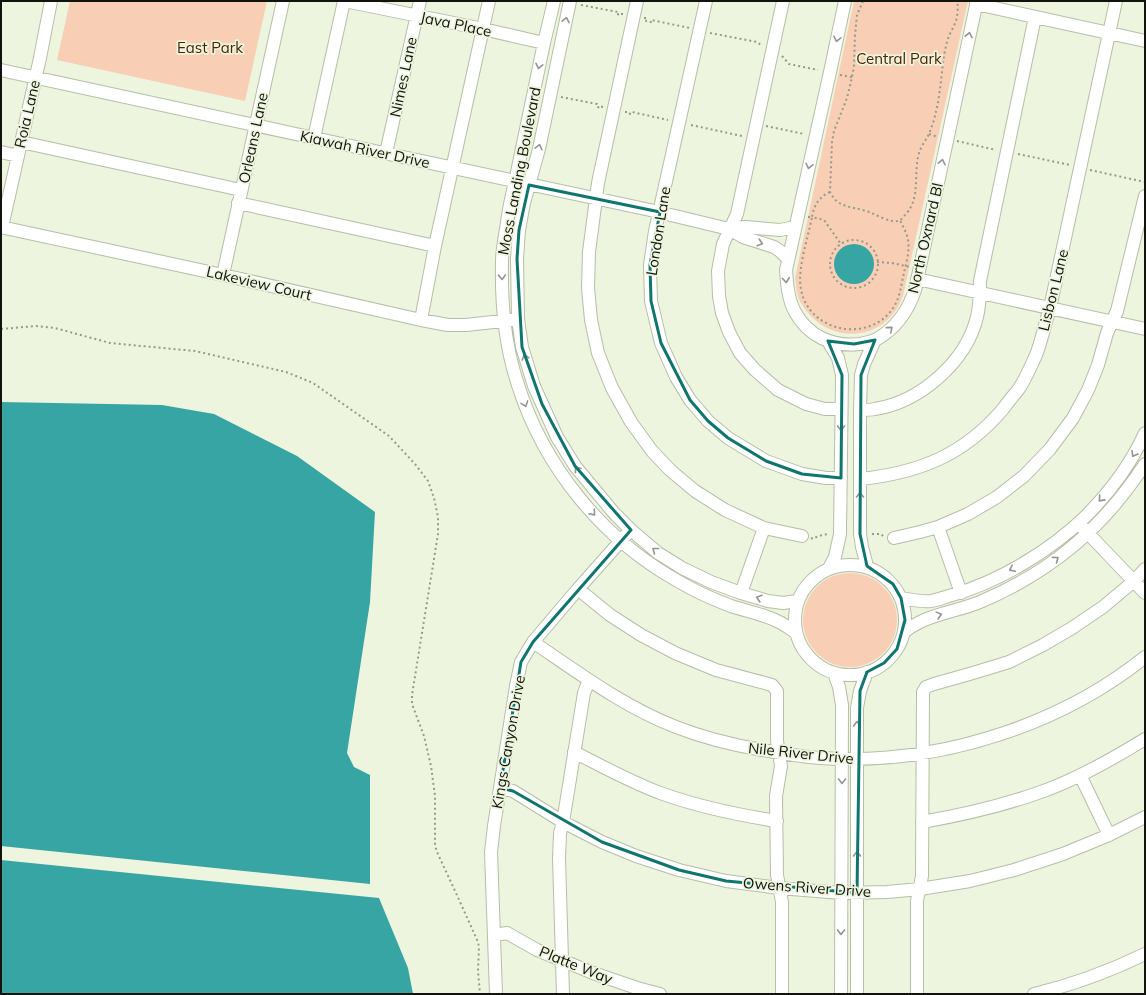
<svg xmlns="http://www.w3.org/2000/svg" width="1146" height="995" font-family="Mulish,sans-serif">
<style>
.green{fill:#f8ceb4}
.water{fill:#37a5a3}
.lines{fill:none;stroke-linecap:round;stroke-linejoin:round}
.minor-casing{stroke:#b6bea8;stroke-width:14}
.path{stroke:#959a8a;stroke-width:2;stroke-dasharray:2 3;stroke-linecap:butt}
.minor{stroke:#fff;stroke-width:12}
.oneway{stroke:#949592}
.marked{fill:none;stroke:#0f766e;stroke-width:3;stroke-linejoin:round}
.labels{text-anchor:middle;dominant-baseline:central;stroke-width:3.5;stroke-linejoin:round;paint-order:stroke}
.street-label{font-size:15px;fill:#11130c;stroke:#edf5de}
.park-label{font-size:15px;fill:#4d2302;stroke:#edf5de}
</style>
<rect width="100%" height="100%" fill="#edf5de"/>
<path class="green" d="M70 1H267L245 101 57 60Z
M854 1H968L903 296C901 300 899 306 896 310 877 339 835 342 811 316 806 311 800 303 798 296 796 290 796 284 795 278Z
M803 620a47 47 0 1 1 94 0a47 47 0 1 1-94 0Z"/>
<path class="water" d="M834 264a20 20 0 1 1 40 0a20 20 0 1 1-40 0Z
M1 402 162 405 214 414 297 456 375 512 370 602 347 753 354 767 370 775V884L1 846Z
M1 860 379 898 408 968 413 994H1Z"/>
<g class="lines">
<defs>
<path id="minor" d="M345 1 483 29 544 43
M554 1 544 43 515 182C511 198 508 213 506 229 504 240 502 251 502 262 501 303 505 346 518 385 544 467 602 538 676 580 693 590 712 599 731 606 746 611 763 614 777 621 784 624 789 628 795 632
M570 1 539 149 524 203 519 230 517 259 518 319 522 347 534 386 557 437 575 466 614 513 631 530 658 553 682 568 711 582 741 593 768 601 783 603 797 601
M637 1 598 183 589 252 588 288 591 320 598 353 612 388 631 422 652 451 670 470 695 491 725 510 764 528 741 593
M706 1 655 231 650 265 651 301 661 343 676 377 690 400 708 421 728 438 766 461 802 474 826 478H841
M783 1 737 214 723 244 718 271 719 296 722 313 729 332 740 353 755 370 778 390 806 404 825 409H841
M845 1 830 72 786 270C787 284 788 299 795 312 808 336 832 347 859 344 865 343 872 342 877 339 896 328 908 311 915 290L977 1
M976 4 1145 41
M1 70 314 138 650 210 729 229 743 237 774 247 780 251 788 259
M314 138 344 1
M21 142 241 190
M1 152 18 156
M386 153 420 1
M238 203 435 246
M1 227 223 275 421 320 448 325H466L511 320
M2 227 40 58 51 1
M729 229 745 227 780 230 795 227
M223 275 283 1
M917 279 1145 329
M421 320 435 246 489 1
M828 341 838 358 842 375 840 534 835 557 829 568
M860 410C865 410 870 410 875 409 920 402 966 362 977 317 980 305 980 293 980 281L1035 17
M860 479C919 473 964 455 1003 409 1008 402 1013 396 1018 390 1024 382 1032 364 1036 355 1042 340 1045 323 1050 308L1116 1
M764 528 802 536
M1083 528 1145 593
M894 538 920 532 938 527
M795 620a55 55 0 1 1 110 0a55 55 0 1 1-110 0Z
M867 566 862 547 860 534V410L861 375 864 364 875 340
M578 589 610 615 641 635 675 653 716 670 772 685 777 691V741L781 766 776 796 777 875 782 902V994
M961 593 938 527 968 514 997 497 1024 476 1050 449 1073 418 1088 390 1098 365 1107 333 1117 311 1145 196
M901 598C911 600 921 602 931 601 938 600 945 597 952 595 998 582 1050 551 1085 517 1109 493 1131 464 1145 433
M904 632C909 628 914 625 920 622 938 613 961 610 980 602 1051 572 1103 528 1145 464
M533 642C579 673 624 707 676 727 704 738 733 745 762 750 789 755 818 759 845 759 950 760 1063 723 1145 657
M834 673 839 687 842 705 841 994
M574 752C604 767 632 783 663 794 700 807 738 815 777 821
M1080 775 1109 835
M500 788 513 791 563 822 602 842 636 856 679 870 726 881 779 888 842 893 887 892 920 889 970 881 1014 870 1063 854 1109 835 1145 817
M922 822C962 815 1001 806 1038 793 1076 780 1111 760 1145 739
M494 935 507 933 537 950 593 973 637 988 660 994
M496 994 491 852 494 826 516 686 521 662 533 642 578 589 626 535
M563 994 559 858 560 833 563 822 584 693 589 680
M857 994V708L860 691 867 672
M917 994V901L922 876 923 692 926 687 934 684 973 673 1009 662 1043 645 1072 628 1103 607 1134 581 1145 569
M1034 994C1072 985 1110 971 1145 954"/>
</defs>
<use href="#minor" class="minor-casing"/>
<path class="path" d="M863 1 857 15 855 35 854 66 852 77 847 98 834 131 832 142 830 192C838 208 850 206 866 211 874 213 892 225 900 220 902 219 904 216 906 214 921 197 913 174 919 153 921 146 926 140 929 134 932 126 935 118 936 111 942 88 941 64 947 42 949 33 956 25 957 16 958 11 958 6 957 1
M581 5 618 12 617 14 622 15V13
M644 18H647L646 21 651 22V20L690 28
M710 33 757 42 762 46
M782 56 789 64 818 70
M840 75 852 77
M561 97 597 104V107L602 108V105L604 106
M626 111V113L631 114 632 112 668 120
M691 125 742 136
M766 126 804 134
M929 134 938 137
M957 141 996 150
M1018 154 1070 165
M1090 170 1145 182
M830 192C819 197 814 205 812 217L824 220 841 244
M808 217H812C808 238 797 269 801 289 808 332 869 344 893 308 900 298 901 285 904 273 906 263 910 251 908 240 907 233 903 227 900 220
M830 264a24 24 0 1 1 48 0a24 24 0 1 1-48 0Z
M877 262 892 263 910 267
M1 329 36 326 55 328 110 343 195 351 286 372 313 383 389 436 415 464 428 481 434 498 438 517V534L412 695V704L424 736 431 766 435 796V845L437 852 456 893 478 942 479 947 478 971 480 994
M872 534H881L883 536
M811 538 813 539 818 536 828 534"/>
<use href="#minor" class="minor"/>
</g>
<defs><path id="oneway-chevron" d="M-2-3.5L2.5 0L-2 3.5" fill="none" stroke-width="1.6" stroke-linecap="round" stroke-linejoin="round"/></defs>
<g class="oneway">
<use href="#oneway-chevron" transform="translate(566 20) rotate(-78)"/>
<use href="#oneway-chevron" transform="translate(969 35) rotate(-78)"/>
<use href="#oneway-chevron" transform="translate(837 39) rotate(102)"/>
<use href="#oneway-chevron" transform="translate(539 66) rotate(102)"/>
<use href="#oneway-chevron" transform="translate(539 147) rotate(-77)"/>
<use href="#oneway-chevron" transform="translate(942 162) rotate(-78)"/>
<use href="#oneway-chevron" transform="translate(809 166) rotate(103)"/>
<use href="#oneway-chevron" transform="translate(760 243) rotate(18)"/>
<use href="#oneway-chevron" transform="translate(502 277) rotate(88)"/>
<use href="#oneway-chevron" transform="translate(786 280) rotate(85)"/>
<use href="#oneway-chevron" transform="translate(890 329) rotate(-40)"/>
<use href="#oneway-chevron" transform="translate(525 357) rotate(-107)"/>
<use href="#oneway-chevron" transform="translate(525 404) rotate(70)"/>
<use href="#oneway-chevron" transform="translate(841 428) rotate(90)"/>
<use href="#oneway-chevron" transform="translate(1134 454) rotate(121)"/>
<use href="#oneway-chevron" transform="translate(577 469) rotate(-127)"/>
<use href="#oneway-chevron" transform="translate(860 495) rotate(-90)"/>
<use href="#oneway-chevron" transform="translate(1101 499) rotate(132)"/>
<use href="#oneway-chevron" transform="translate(593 513) rotate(48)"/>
<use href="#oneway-chevron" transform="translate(655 550) rotate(-142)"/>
<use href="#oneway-chevron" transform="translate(1056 559) rotate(-36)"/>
<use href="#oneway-chevron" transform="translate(1012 569) rotate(153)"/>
<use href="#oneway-chevron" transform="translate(759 598) rotate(-164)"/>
<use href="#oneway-chevron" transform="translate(939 615) rotate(-15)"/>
<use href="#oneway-chevron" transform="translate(857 724) rotate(-90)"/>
<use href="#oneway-chevron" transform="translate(842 781) rotate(90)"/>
<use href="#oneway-chevron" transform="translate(857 854) rotate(-90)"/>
<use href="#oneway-chevron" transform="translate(841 932) rotate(90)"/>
</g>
<path class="marked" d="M529 185 660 212 650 265 651 301 661 343 690 400 708 421 728 438 766 461 802 474 841 478 842 375 828 341 854 344 875 340 861 375 860 534 867 566 893 584 901 598 905 620 897 649 884 663 867 672 860 691 857 893 726 881 679 870 602 842 513 791 500 788 521 662 533 642 631 530 575 466 542 404 522 347 517 259 519 230Z"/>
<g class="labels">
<g class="street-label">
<text transform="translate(456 24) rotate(12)">Java Place</text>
<text transform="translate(403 77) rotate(-78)">Nimes Lane</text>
<text transform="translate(27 114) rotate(-77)">Roia Lane</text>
<text transform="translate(253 138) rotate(-78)">Orleans Lane</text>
<text transform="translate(365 149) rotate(12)">Kiawah River Drive</text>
<text transform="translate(519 171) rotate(-79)">Moss Landing Boulevard</text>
<text transform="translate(658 231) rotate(-81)">London Lane</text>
<text transform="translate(925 238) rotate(-77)">North Oxnard Bl</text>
<text transform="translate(259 283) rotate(13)">Lakeview Court</text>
<text transform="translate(1053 290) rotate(-76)">Lisbon Lane</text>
<text transform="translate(508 742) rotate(-80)">Kings Canyon Drive</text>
<text transform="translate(801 753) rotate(6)">Nile River Drive</text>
<text transform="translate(807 887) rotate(4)">Owens River Drive</text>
<text transform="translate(576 965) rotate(22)">Platte Way</text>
</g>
<g class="park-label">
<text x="210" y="47">East Park</text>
<text x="899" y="58">Central Park</text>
</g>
</g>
<rect width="1146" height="995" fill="none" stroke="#11130c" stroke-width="4"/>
</svg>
